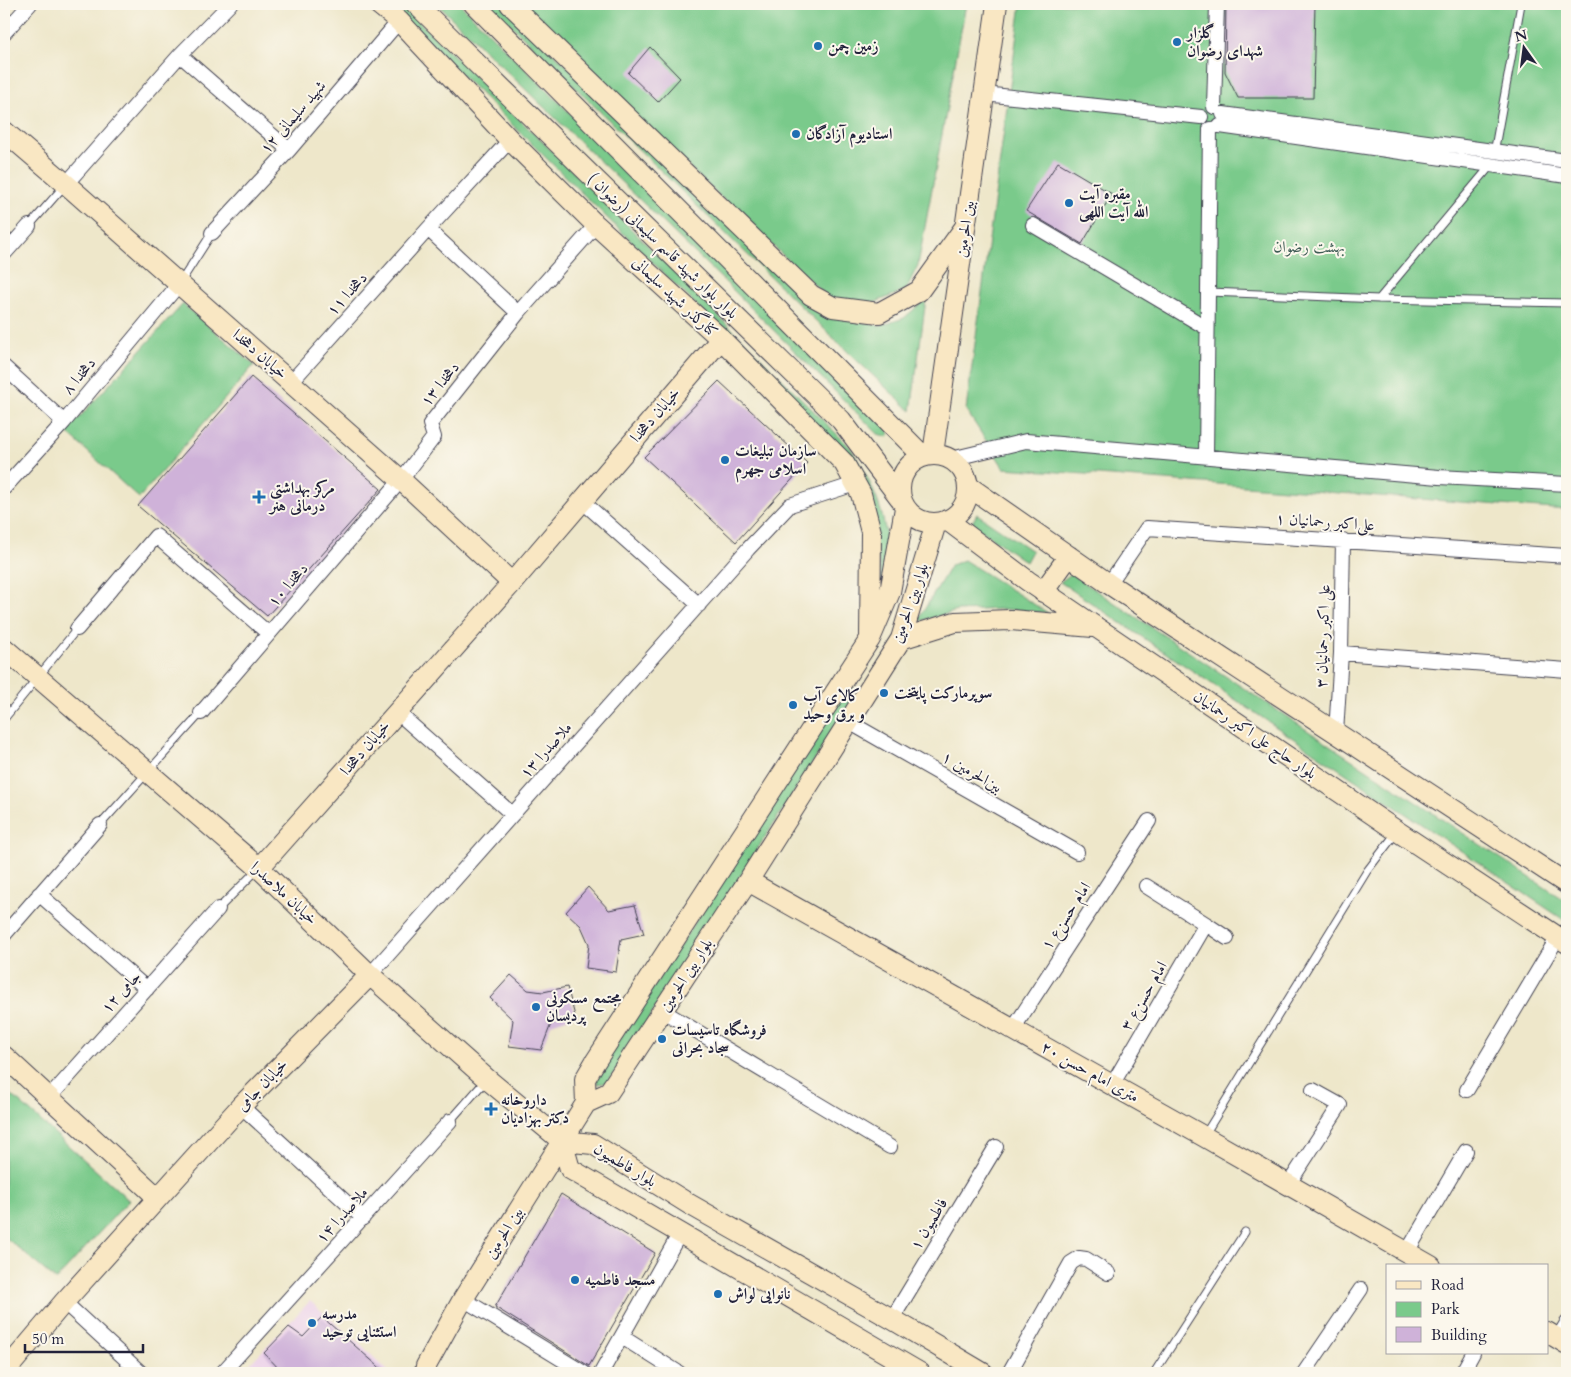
<svg xmlns="http://www.w3.org/2000/svg" width="1571" height="1377" font-family="Cardo,Amiri,serif">
<style>
.built{fill:#ecd1ea}
.green{fill:#7aca8b;stroke:#4e7663}
.building{fill:#cfb2d9}
.lines{fill:none;stroke-linecap:round;stroke-linejoin:round}
.lane-casing{stroke:#414050;stroke-width:9}
.street-casing{stroke:#414050;stroke-width:16}
.secondary-casing{stroke:#414050;stroke-width:22}
.lane{stroke:#fff;stroke-width:7}
.street{stroke:#fff;stroke-width:14}
.secondary{stroke:#f9e7c3;stroke-width:20}
.poi-dot{fill:#1f6fb2;stroke:#fbf7ec;stroke-width:2}
.labels{text-anchor:middle;dominant-baseline:central;stroke-width:4;stroke-linejoin:round;paint-order:stroke}
.poi-label{font-size:16px;font-weight:bold;fill:#22223b;stroke:#fbf7ec;text-anchor:start}
.street-label{font-size:16px;fill:#22223b;stroke:#fbf7ec}
.park-label{font-size:16px;fill:#415d57;stroke:#fbf7ec}
</style>
<rect width="100%" height="100%" fill="#fbf7ec"/>
<filter id="ink" filterUnits="userSpaceOnUse"><feTurbulence type="fractalNoise" baseFrequency=".02" numOctaves="2"/><feDisplacementMap in="SourceGraphic" scale="10" xChannelSelector="R" yChannelSelector="G"/><feConvolveMatrix kernelMatrix="1 2 1 2 8 2 1 2 1" color-interpolation-filters="sRGB"/></filter>
<filter id="wash" filterUnits="userSpaceOnUse"><feTurbulence type="fractalNoise" baseFrequency=".0096" numOctaves="4" result="noise"/><feDisplacementMap in="SourceGraphic" scale="20" xChannelSelector="R" yChannelSelector="G"/><feGaussianBlur stdDeviation="1.12" result="paint"/><feColorMatrix in="noise" values="0 0 0 0 0 0 0 0 0 0 0 0 0 0 0 0 0 1.4 0 .05"/><feComposite in="paint" operator="in"/></filter>
<g filter="url(#wash)">
<rect width="100%" height="100%" fill="#eee7ca"/>
<path class="built" d="M310 1301 361 1345 389 1372V1373H241Z"/>
<path class="green" d="M389 4H401L598 196 850 447C867 475 882 503 886 535 889 557 884 579 881 601L879 563 864 488 740 348Z
M437 4H460L890 432 888 437 878 434 726 283Z
M489 4H501L833 314 880 326 904 318 926 299 911 411 850 354Z
M514 4H966L918 265 906 290 876 302 855 304 833 302Z
M1021 4H1567V510L1004 468 966 410Z
M183 304 254 365 139 498 66 432Z
M977 514 1032 551 1026 562 982 531 970 526Z
M964 560 1048 613 1003 609 957 611 917 622 951 565Z
M1071 574 1567 902V922L1060 582Z
M854 687 851 703 610 1079 605 1083 598 1084 595 1077 841 696Z
M4 1088 129 1200 56 1280 4 1236Z"/>
<g id="blocks">
<path class="building" d="M1226 4H1315L1313 98H1238L1225 72Z
M650 47 680 78 658 102 628 73Z
M1058 162 1112 194 1082 244 1026 211Z
M251 377 381 489 267 616 138 506Z
M719 381 807 463 736 542 644 457Z
M588 887 609 910 635 905 644 934 621 939 616 972 586 968 589 944 581 926 566 912Z
M511 975 528 990 543 992 567 987 575 1016 551 1024 541 1050 509 1046 513 1020 490 998Z
M561 1194 655 1253 589 1366 495 1307Z
M322 1317 386 1373H283L264 1353 289 1327 303 1337Z"/>
</g>
</g>
<g filter="url(#ink)">
<use href="#blocks" fill-opacity="0" stroke="#414050" stroke-width="1"/>
<g class="lines">
<defs>
<path id="lane" d="M1494 153 1521 4
M29 226 65 185
M180 283 212 233
M1209 292 1379 299 1567 303
M1379 299 1492 164
M4 719 77 629
M100 825 201 713
M218 909 258 869
M450 1121 486 1080
M1204 1136 1367 871 1396 833
M1154 1373 1245 1232"/>
<path id="street" d="M4 33 30 4
M180 55 289 150
M984 94 1201 117
M1214 107 1217 4
M1223 114 1567 161
M1220 126 1567 176
M66 184 180 55 230 4
M1033 225 1207 328
M428 229 518 313
M212 233 289 150 399 21
M4 254 29 226
M4 367 64 422
M291 382 428 229 510 140
M1206 456C1207 347 1209 238 1210 129
M951 459 1026 441 1439 477 1567 484
M4 488 64 422 179 284
M582 501 699 605
M1109 584 1147 528 1567 556
M77 629 156 536 269 634
M1341 653 1567 670
M397 712 512 814
M201 713 401 480 434 437 430 424 518 313 596 225
M849 722 1077 852
M1336 733 1341 653 1343 540
M39 894 147 989
M1206 924 1227 938
M4 935 100 825
M370 975 748 549 790 505 855 484
M663 1011 890 1147
M1013 1029 1149 821
M1112 1085 1206 924 1146 886
M1467 1090 1558 937
M49 1098 218 909
M241 1106 363 1218
M1288 1185 1340 1105 1313 1090
M1407 1252 1466 1151
M463 1299 584 1373
M64 1302 141 1373
M892 1319 996 1147
M622 1337 679 1373
M1558 1338 1567 1323
M222 1373 450 1121
M601 1373 680 1233
M1009 1373 1071 1263 1079 1258 1086 1259 1108 1273
M1304 1373 1361 1289
M1462 1373 1473 1353"/>
<path id="secondary" d="M378 4 399 21 510 140 596 225 721 339 844 463 861 494 871 532 870 639
M416 4 841 420 900 498
M474 4 923 456
M510 4 811 295 833 307 879 313 919 291 965 227
M4 131 66 184 401 480 512 583
M933 454 997 4
M900 489a34 34 0 1 1 68 0a34 34 0 1 1-68 0Z
M968 486 1109 584 1567 884
M947 520 1028 581 1397 831 1567 943
M1043 592 1069 556
M901 639 955 622 1011 620 1093 627
M4 648 259 868 370 975 487 1079 562 1141
M259 868 512 583 721 339
M748 881 1203 1136 1431 1266
M4 1056 157 1197
M586 1103 608 1093 748 881 901 639 936 523
M586 1103 585 1079 595 1062 870 639 890 592 905 508
M562 1141 593 1144 689 1204 892 1319 983 1373
M562 1141 570 1169 920 1373
M1547 1332 1567 1344
M4 1373 64 1302 241 1106 370 975
M425 1373 426 1366 463 1299 586 1103"/>
</defs>
<use href="#lane" class="lane-casing"/>
<use href="#street" class="street-casing"/>
<use href="#secondary" class="secondary-casing"/>
<use href="#lane" class="lane"/>
<use href="#street" class="street"/>
<use href="#secondary" class="secondary"/>
</g>
</g>
<g class="poi-dot">
<circle cx="1177" cy="42" r="5"/>
<circle cx="818" cy="46" r="5"/>
<circle cx="796" cy="134" r="5"/>
<circle cx="1069" cy="203" r="5"/>
<circle cx="725" cy="460" r="5"/>
<path d="M256.5 489.5h5v5h5v5h-5v5h-5v-5h-5v-5h5z"/>
<circle cx="884" cy="693" r="5"/>
<circle cx="793" cy="705" r="5"/>
<circle cx="536" cy="1007" r="5"/>
<circle cx="662" cy="1039" r="5"/>
<path d="M488.5 1101.5h5v5h5v5h-5v5h-5v-5h-5v-5h5z"/>
<circle cx="575" cy="1280" r="5"/>
<circle cx="718" cy="1294" r="5"/>
<circle cx="312" cy="1323" r="5"/>
</g>
<g class="labels">
<g class="poi-label">
<text x="1187" y="33">گلزار<tspan x="1187" dy="18">شهدای رضوان</tspan></text>
<text x="828" y="46">زمین چمن</text>
<text x="806" y="134">استادیوم آزادگان</text>
<text x="1079" y="194">مقبره آیت<tspan x="1079" dy="18">الله آیت اللهی</tspan></text>
<text x="735" y="451">سازمان تبلیغات<tspan x="735" dy="18">اسلامی جهرم</tspan></text>
<text x="270" y="488">مرکز بهداشتی<tspan x="270" dy="18">درمانی هنر</tspan></text>
<text x="894" y="693">سوپرمارکت پایتخت</text>
<text x="803" y="696">کالای آب<tspan x="803" dy="18">و برق وحید</tspan></text>
<text x="546" y="998">مجتمع مسکونی<tspan x="546" dy="18">پردیسان</tspan></text>
<text x="672" y="1030">فروشگاه تاسیسات<tspan x="672" dy="18">سجاد بحرانی</tspan></text>
<text x="501" y="1100">داروخانه<tspan x="501" dy="18">دکتر بهزادیان</tspan></text>
<text x="585" y="1280">مسجد فاطمیه</text>
<text x="728" y="1294">نانوایی لواش</text>
<text x="322" y="1314">مدرسه<tspan x="322" dy="18">استثنایی توحید</tspan></text>
</g>
<g class="street-label">
<text transform="translate(293 117) rotate(-49)">شهید سلیمانی ۱۲</text>
<text transform="translate(965 229) rotate(-82)">بین الحرمین</text>
<text transform="translate(663 246) rotate(44)">بلوار بلوار شهید قاسم سلیمانی (رضوان )</text>
<text transform="translate(347 294) rotate(-48)">دهخدا ۱۱</text>
<text transform="translate(675 297) rotate(43)">کنارگذر شهید سلیمانی</text>
<text transform="translate(260 354) rotate(41)">خیابان دهخدا</text>
<text transform="translate(79 376) rotate(-50)">دهخدا ۸</text>
<text transform="translate(440 384) rotate(-51)">دهخدا ۱۳</text>
<text transform="translate(655 415) rotate(-49)">خیابان دهخدا</text>
<text transform="translate(1325 522) rotate(4)">علی‌اکبر رحمانیان ۱</text>
<text transform="translate(288 585) rotate(-49)">دهخدا ۱۰</text>
<text transform="translate(910 603) rotate(-71)">بلوار بین الحرمین</text>
<text transform="translate(1323 636) rotate(-88)">علی اکبر رحمانیان ۳</text>
<text transform="translate(1255 735) rotate(34)">بلوار حاج علی اکبر رحمانیان</text>
<text transform="translate(365 748) rotate(-49)">خیابان دهخدا</text>
<text transform="translate(546 750) rotate(-48)">ملاصدرا ۱۳</text>
<text transform="translate(972 772) rotate(30)">بین‌الحرمین ۱</text>
<text transform="translate(284 893) rotate(43)">خیابان ملاصدرا</text>
<text transform="translate(1066 916) rotate(-57)">امام حسن‌ع ۱</text>
<text transform="translate(686 975) rotate(-57)">بلوار بین الحرمین</text>
<text transform="translate(121 992) rotate(-48)">جامی ۱۲</text>
<text transform="translate(1144 996) rotate(-60)">امام حسن‌ع ۳</text>
<text transform="translate(1090 1072) rotate(29)">۲۰ متری امام حسن</text>
<text transform="translate(262 1085) rotate(-46)">خیابان جامی</text>
<text transform="translate(625 1165) rotate(31)">بلوار فاطمیون</text>
<text transform="translate(342 1215) rotate(-48)">ملاصدرا ۱۴</text>
<text transform="translate(929 1224) rotate(-59)">فاطمیون ۱</text>
<text transform="translate(504 1233) rotate(-58)">بین الحرمین</text>
</g>
<g class="park-label">
<text x="1309" y="247">بهشت رضوان</text>
</g>
</g>
<rect width="1571" height="1377" fill="none" stroke="#fbf7ec" stroke-width="20"/>
<rect x="1386" y="1264" width="162" height="90" fill="#fbf7ec" stroke="#a4a2a5"/>
<rect x="1396" y="1281" width="25" height="8" fill="#f9e7c3" stroke="#a4a2a5"/>
<text x="1431" y="1290" font-size="15" fill="#22223b">Road</text>
<rect x="1396" y="1302" width="25" height="15" fill="#7aca8b" stroke="#a4a2a5"/>
<text x="1431" y="1314" font-size="15" fill="#22223b">Park</text>
<rect x="1396" y="1327" width="25" height="15" fill="#cfb2d9" stroke="#a4a2a5"/>
<text x="1431" y="1340" font-size="15" fill="#22223b">Building</text>
<g transform="translate(1524 48) rotate(346)" stroke="#fbf7ec" stroke-width="4" paint-order="stroke">
<path d="M0-4L9 19L0 12L-9 19Z" fill="#22223b"/>
<text y="-8" font-size="14" font-weight="bold" text-anchor="middle" fill="#22223b">N</text>
</g>
<path d="M25 1344v8h118v-8" fill="none" stroke="#22223b" stroke-width="2.5"/>
<text x="32" y="1344" font-size="15" fill="#22223b" stroke="#fbf7ec" stroke-width="4" paint-order="stroke">50 m</text>
</svg>
